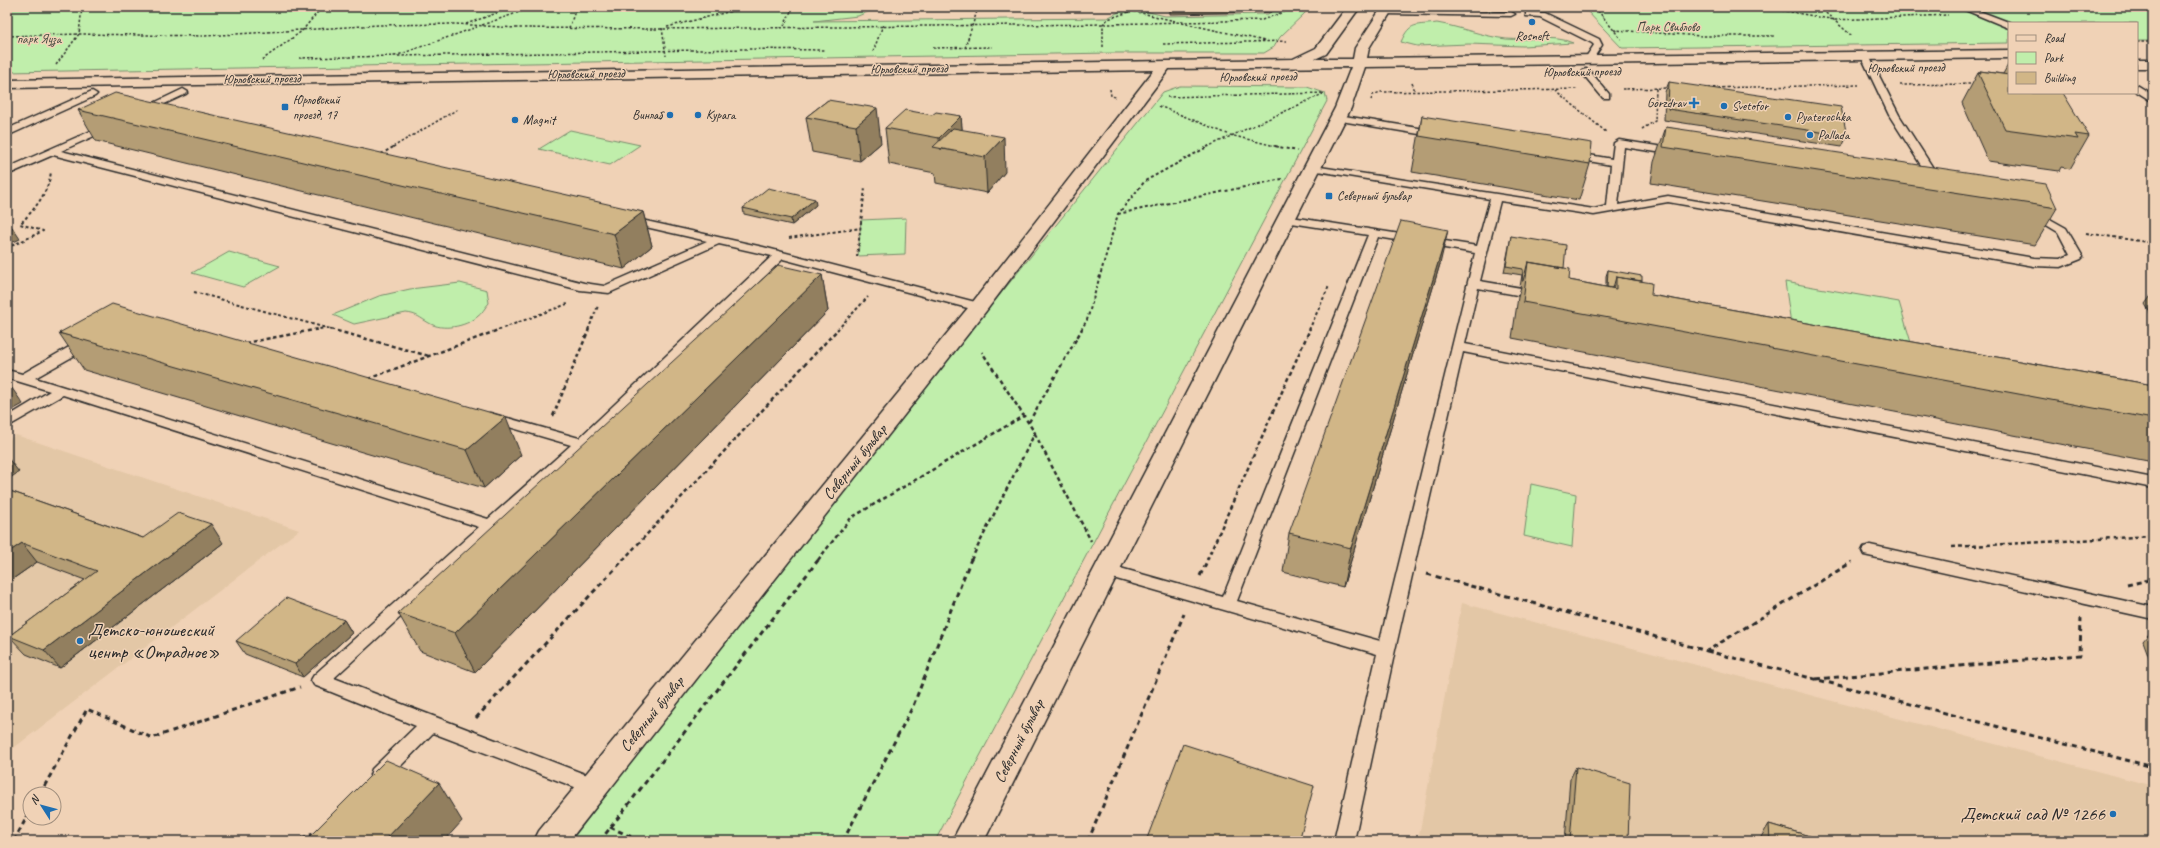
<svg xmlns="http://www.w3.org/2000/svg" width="2160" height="848" font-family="Caveat,sans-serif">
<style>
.built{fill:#e3c7a6}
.green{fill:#c0eeab;stroke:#768c6b}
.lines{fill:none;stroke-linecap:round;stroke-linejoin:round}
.lane-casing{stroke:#2b2b2b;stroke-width:3}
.secondary-casing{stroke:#2b2b2b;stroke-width:3}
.path-far3{stroke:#2b2b2b;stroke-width:1.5;stroke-dasharray:2.5 2;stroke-linecap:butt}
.path-far2{stroke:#2b2b2b;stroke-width:2;stroke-dasharray:3 2.5;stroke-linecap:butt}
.path-far1{stroke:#2b2b2b;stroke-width:2.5;stroke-dasharray:4 3;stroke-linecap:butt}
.path{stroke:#2b2b2b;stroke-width:3;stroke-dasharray:5 4;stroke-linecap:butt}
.lane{fill:#f0d2b6;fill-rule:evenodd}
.secondary{fill:#f0d2b6;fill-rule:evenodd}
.wall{fill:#b49d74;stroke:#2b2b2b}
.shaded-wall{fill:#927f5e;stroke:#2b2b2b}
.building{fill:#d1b687;stroke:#2b2b2b}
.poi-dot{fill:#1f6fb2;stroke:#f0d2b6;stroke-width:1.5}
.labels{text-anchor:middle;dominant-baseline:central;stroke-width:3;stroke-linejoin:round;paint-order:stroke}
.far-park-label{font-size:13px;fill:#41483e;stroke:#f0d2b6}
.far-poi-label{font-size:13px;fill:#2b2b2b;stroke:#f0d2b6;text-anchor:start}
.far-street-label{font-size:13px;fill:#2b2b2b;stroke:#f0d2b6}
.street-label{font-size:16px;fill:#2b2b2b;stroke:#f0d2b6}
.near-poi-label{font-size:19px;fill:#2b2b2b;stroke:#f0d2b6;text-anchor:start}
</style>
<rect width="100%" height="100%" fill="#f0d2b6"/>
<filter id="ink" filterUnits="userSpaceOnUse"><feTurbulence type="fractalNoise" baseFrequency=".025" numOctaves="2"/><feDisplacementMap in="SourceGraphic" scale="8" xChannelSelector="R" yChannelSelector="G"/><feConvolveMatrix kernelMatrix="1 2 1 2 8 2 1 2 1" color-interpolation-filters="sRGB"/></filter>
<g filter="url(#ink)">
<path class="built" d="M16 435 299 530 7 753V441Z
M1462 603 2153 786V841H1418Z"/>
<path class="green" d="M7 7H879L858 16 814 21 1107 18 1129 7 1165 16 1268 14 1277 7H1299L1296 11 1306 12 1280 37 1274 47 1264 53H1112L7 72Z
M1405 7H2153V41H2137V23H2009V43L1622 48 1586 10H1419Z
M1437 23C1460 27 1482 36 1506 39 1528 41 1553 34 1573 43L1523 46 1469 44 1417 46 1401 42C1410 21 1416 26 1437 23Z
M1180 86 1307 87 1325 93 1327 101 935 841H571L780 568 1163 92Z
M570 130 640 145 610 165 539 149Z
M906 218 905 254 858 256 861 220Z
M229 252 280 266 243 287 192 273Z
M1785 282 1899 302 1912 346 1791 324Z
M460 283 487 290 489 303C485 307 482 314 477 317 465 327 442 331 429 323 420 318 417 314 406 313L354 324 333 315 379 296 410 289Z
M1531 484 1576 494 1572 547 1524 536Z"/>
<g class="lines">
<defs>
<path id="lane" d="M1958 7H1969L2011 23H2009V28L2006 27Z
M1382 10 1511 12 1515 14 1511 16 1385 14H1382Z
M1526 12 1545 13 1599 39 1602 45 1591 62H1585L1584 60 1594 45 1592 43 1540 17 1526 16Z
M1865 53 1869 56 1899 115 1942 182 1941 184H1933L1889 115 1861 56Z
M1586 69 1589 70 1609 94V98H1603L1583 74V70Z
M2137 85 2153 95V102L2137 92Z
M183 89 188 92 186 94 145 113 142 114 137 111Z
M92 91 97 94 95 96 7 136V129Z
M1338 115 1437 131 1442 134 1437 137 1335 120 1333 118Z
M109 123 114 126 112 128 61 151 584 283 604 286 707 241 624 222 622 220 628 217 763 247 983 304 985 307 979 311 783 259 587 446 334 678 600 780 603 786 600 792 593 794 433 733 386 781 379 783 372 781 370 775 372 769 416 726 314 685 311 680 314 675 479 527 63 395 7 427V417L50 391 7 378V370L22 374 83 339H93L94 342 93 345 35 378 488 519 571 445 485 420 483 417 485 414 490 413 579 438 772 256 719 244 609 293 580 290 53 155 7 175V168Z
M1619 140 1676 149 1681 152 1676 155 1624 147 1618 205 1668 196 2034 258 2060 259 2070 255 2058 232 2028 214 2026 212 2028 210 2032 209 2066 228 2083 257 2081 259 2061 267 2034 266 1668 202 1594 215 1500 201 1480 281 1539 291 1545 295 1539 299 1478 288 1465 344 2153 478V488L1463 352 1395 650 1354 841H1334L1377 654 1106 576 1100 574 1098 570 1100 566 1106 564 1223 597 1368 235 1285 222 1279 219 1281 217 1285 216 1477 246 1490 199 1311 170 1306 167 1307 165 1594 209 1607 206 1611 165 1572 158 1567 155 1572 152 1612 159 1614 143ZM1378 237 1475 253 1380 641 1237 601Z
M1870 545 2153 607V619L1864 555 1862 551 1864 547Z"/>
<path id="secondary" d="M1347 7H1360L1326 54 1315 59H1353L1355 48 1382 7H1394L1369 48 1367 58 2009 50V58L1365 67 1351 108 984 841H952L1335 108 1351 67 1169 69 986 311 569 841H534L539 831 972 303 1154 70 7 88V80L1293 59 1316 48Z
M2137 60H2153V68H2137Z"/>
</defs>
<use href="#lane" class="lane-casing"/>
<use href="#secondary" class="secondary-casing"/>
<path class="path-far3" d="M968 7 986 9 1098 7
M1116 7 1175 21
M1595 7 1621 39
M1764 7 1835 20 1948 15
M1819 7 1852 36
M2151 7 2153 8
M2015 8 2025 7
M1145 12 1154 7
M1182 23 1265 41
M466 24 514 7
M482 25 534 7
M784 26 793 7
M667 27 748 7
M569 28 575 11 573 7
M662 28 666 56
M1614 30 1702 36H1775
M7 36 79 34 205 36 379 25 456 24 516 28 661 29 1107 24 1262 20 1297 7
M2137 42H2153
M1163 44 1288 41
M1103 47V24L1108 19 1132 11
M933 48 992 47
M965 48 978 8
M873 52 883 25
M395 56 477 27
M299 58 746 49 824 50
M262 60 302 31 322 7
M56 65 79 34 82 7
M1412 83 1415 91
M1900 85 1975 84
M1704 88 1859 85
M1110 89 1111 96 1116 97
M1622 89 1669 88
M1555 90 1606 132
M1167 97 1324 93
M1371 100 1373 95 1380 92 1577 89
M1159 106 1230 135 1279 147
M1642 129 1655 121 1656 88
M393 147 458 109
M1207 147 1325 93"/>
<path class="path-far2" d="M1275 146 1297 151
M381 154 395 146
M1118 214 1282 179
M2086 233 2153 243
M789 238 861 228
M7 248 43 231 20 224C35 209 48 193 51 172
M857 257 865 188
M194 292 334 330
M314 330 325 328
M498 330 570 303
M588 330 598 306
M837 330 868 297
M1081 330 1087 320 1118 214 1145 181 1209 146
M1309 330 1329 286"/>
<path class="path-far1" d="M330 329 429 356
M245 343 319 329
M368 379 501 329
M553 416 589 329
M1029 422 1082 329
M1035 434 1091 541
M1952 547 2153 536
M623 560 838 329
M818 560 851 518 1025 415
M971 560 1035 433 982 352
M1207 560 1310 329"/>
<path class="path" d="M1427 574 1707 651 1852 562
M1200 576 1208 559
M2127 585 2153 579
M1707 651 2153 767
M1816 679 2080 655 2081 618
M476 718 624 559
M40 794 87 709 152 738 300 687
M610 827 640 841
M14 841 30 811
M293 841 313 834
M600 841 819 559
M843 841 913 706 971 559
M1088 841 1184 614"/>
<use href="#lane" class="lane"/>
<use href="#secondary" class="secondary"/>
</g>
<path class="wall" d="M1170 7H1273L1272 12 1170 14Z
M2009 63V93L2089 136 2070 169 2061 167 2059 171 1988 161 1962 103 1978 73H1979L1980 71 2003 74Z
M1669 82 1847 136 1842 147 1664 120 1665 92Z
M828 100 881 143 860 161 812 152 806 117Z
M78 110 643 212 652 246 624 269 96 141Z
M932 115 961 116 962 130 1005 172 987 193 936 183 935 173 889 164 885 128Z
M1422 116 1590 164 1579 200 1412 172Z
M1666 127 2057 208 2035 245 1651 183 1654 162Z
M816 205 792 225 744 214 743 208Z
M1511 236 1564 268 1569 280 1606 287V276L1608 270 1642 281 1651 295 2153 385V462L1512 338 1518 297 1521 287H1520L1522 275 1504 272Z
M1440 264 1343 587 1283 572 1289 533Z
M822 275 828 311 475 672 420 651 398 613Z
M2153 293V318L2145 304Z
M59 333 521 455 484 488 84 370Z
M7 490 143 538 223 543 60 668 26 654 9 636 85 580 37 562 7 583Z
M344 620 352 633 303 677 245 654 236 641Z
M2153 629V668L2143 641Z
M1576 767 1628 841H1565L1570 779Z
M1769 824 1826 841H1761V837Z"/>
<path class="shaded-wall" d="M877 108 881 143 860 161 856 126Z
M961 116 964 151 940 149 939 138Z
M1004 137 1005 172 987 193 985 157Z
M815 199 816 205 792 225 791 219Z
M643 212 652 246 624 269 614 234Z
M12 227 20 239 7 245V230Z
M1448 230 1440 264 1343 587 1351 548Z
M822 275 828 311 475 672 455 633Z
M7 381 23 404 7 413Z
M506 417 521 455 484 488 467 450Z
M7 457 19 472 7 480Z
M211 524 223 543 60 668 44 650Z
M22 543 37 562 7 583V553Z
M344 620 352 633 303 677 295 664Z
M439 783 462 821 444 841H384Z"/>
<path class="building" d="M1980 71 2009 75V93H2063L2089 136 2075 134 2078 139 2005 129 1978 73H1981Z
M1669 82 1841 107 1847 136 1668 109Z
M115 93 643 212 614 234 78 110Z
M828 100 877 108 856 126 806 117Z
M905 110 932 115 936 112 961 116 939 138 885 128Z
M1422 116 1592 143 1590 164 1419 136Z
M1666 127 2046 184 2057 208 1663 147Z
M953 128 1004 137 985 157 933 147Z
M768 188 815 199 791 219 743 208Z
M1401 221 1448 230 1351 548 1289 533Z
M7 226 12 227 7 230Z
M1511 236 1566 245 1564 268 1528 262 1523 281H1522L1523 269 1506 266Z
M1528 262 1570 269 1569 280 1616 289V277L1652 283 1651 295 2153 385V419L1523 302Z
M778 265 822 275 455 633 398 613Z
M1608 270 1642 276V281L1616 277 1613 288 1607 287Z
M112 304 506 417 467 450 59 333Z
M7 490 143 538 178 513 211 524 44 650 9 636 97 571 22 543 7 553Z
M286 598 344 620 295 664 236 641Z
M1183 744 1314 786 1299 841H1146Z
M386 760 439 783 384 841H305Z
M1576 767 1630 783 1628 841H1570Z
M1769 824 1826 841H1770Z"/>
</g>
<g class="poi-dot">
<circle cx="1532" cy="22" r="4"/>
<path d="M1692 97h4v4h4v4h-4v4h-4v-4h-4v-4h4z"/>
<circle cx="1724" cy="106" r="4"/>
<rect x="281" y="103" width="8" height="8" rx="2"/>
<circle cx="670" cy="115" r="4"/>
<circle cx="698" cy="115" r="4"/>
<circle cx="1788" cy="117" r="4"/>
<circle cx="515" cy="120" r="4"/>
<circle cx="1810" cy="135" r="4"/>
<rect x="1325" y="192" width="8" height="8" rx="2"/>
<circle cx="80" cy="641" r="4"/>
<circle cx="2113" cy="814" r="4"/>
</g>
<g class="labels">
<g class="far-park-label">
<text x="1668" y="27">Парк Свиблово</text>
<text x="39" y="39">парк Яуза</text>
</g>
<g class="far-poi-label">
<text x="1532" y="36" text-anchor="middle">Rosneft</text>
<text x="293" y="100">Юрловский<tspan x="293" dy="15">проезд, 17</tspan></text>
<text x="1686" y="103" text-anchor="end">Gorzdrav</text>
<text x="1732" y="106">Svetofor</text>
<text x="662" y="115" text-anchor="end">Винлаб</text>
<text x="706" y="115">Курага</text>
<text x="1796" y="117">Pyaterochka</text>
<text x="523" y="120">Magnit</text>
<text x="1818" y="135">Pallada</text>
<text x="1337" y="196">Северный бульвар</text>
</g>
<g class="far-street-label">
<text transform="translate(1906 68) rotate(-1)">Юрловский проезд</text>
<text transform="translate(909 69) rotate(-1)">Юрловский проезд</text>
<text transform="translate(1582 72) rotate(-1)">Юрловский проезд</text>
<text transform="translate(586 74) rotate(-1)">Юрловский проезд</text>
<text transform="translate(1258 77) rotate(-1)">Юрловский проезд</text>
<text transform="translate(262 79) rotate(-1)">Юрловский проезд</text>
</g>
<g class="street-label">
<text transform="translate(855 462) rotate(-51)">Северный бульвар</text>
<text transform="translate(652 714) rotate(-51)">Северный бульвар</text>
<text transform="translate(1019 741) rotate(-63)">Северный бульвар</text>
</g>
<g class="near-poi-label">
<text x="88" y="630">Детско-юношеский<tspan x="88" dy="22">центр «Отрадное»</tspan></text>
<text x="2105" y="814" text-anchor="end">Детский сад № 1266</text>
</g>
</g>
<rect width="2160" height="848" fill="none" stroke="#f0d2b6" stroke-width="24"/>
<rect x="12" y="12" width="2136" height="824" fill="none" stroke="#2b2b2b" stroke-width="1.5" filter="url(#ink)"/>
<rect x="2008" y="22" width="130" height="72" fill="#f0d2b6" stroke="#a18f7e"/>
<rect x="2016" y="35" width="20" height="6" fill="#f0d2b6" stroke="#a18f7e"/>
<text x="2044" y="42" font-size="12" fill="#2b2b2b">Road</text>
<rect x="2016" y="52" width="20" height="12" fill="#c0eeab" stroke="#a18f7e"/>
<text x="2044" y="62" font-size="12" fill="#2b2b2b">Park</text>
<rect x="2016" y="72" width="20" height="12" fill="#d1b687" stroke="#a18f7e"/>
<text x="2044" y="82" font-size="12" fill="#2b2b2b">Building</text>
<g transform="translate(42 806) rotate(306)"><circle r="19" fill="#f0d2b6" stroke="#a18f7e"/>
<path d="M0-3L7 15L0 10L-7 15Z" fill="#1f6fb2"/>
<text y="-6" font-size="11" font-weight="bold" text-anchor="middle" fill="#2b2b2b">N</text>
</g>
</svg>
